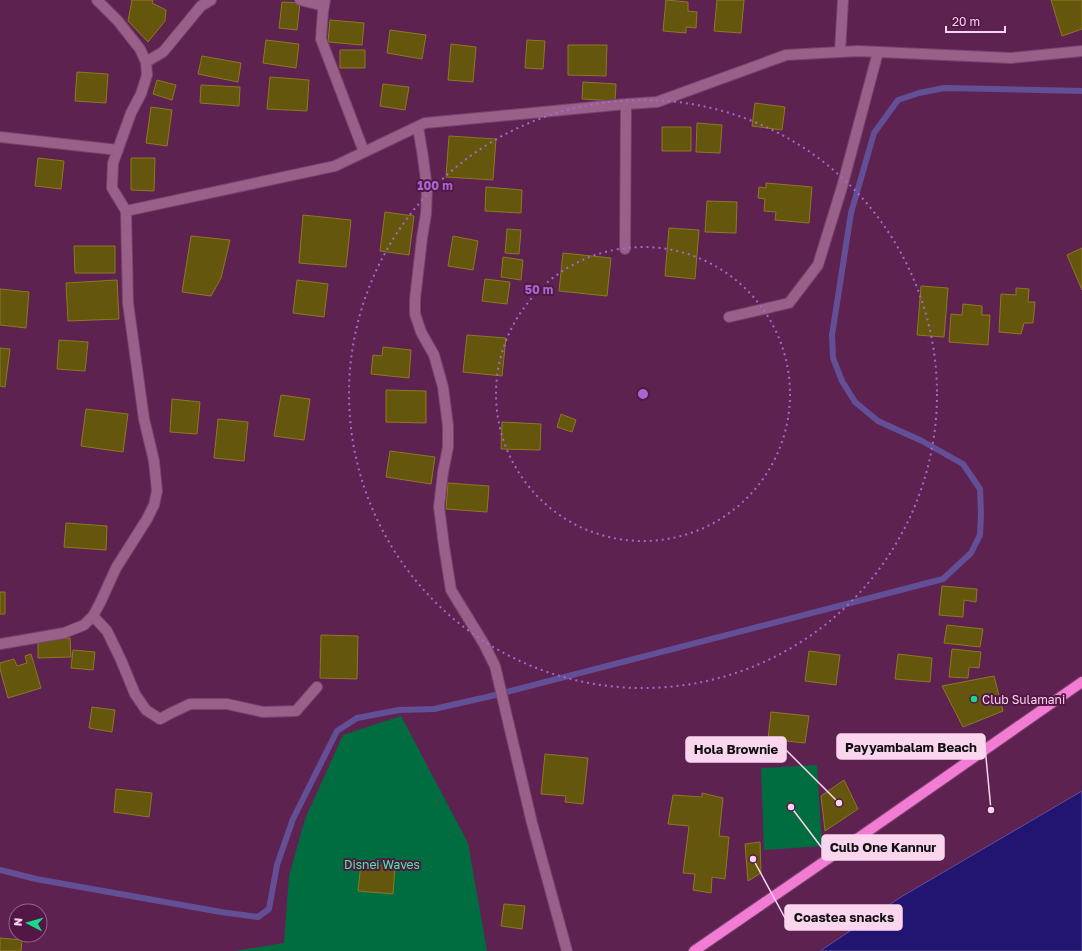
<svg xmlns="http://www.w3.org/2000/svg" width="1082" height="951" font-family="'Golos Text',sans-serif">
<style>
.green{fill:#006d41}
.water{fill:#211571;stroke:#624f96}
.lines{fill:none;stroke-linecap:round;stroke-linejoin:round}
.stream{stroke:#624f96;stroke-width:6}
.building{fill:#64560c;stroke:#8b7921}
.minor-casing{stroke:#7a426d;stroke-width:12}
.major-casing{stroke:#7a426d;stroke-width:12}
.minor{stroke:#99608a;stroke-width:10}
.major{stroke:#f27cd4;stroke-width:10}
.ring{fill:none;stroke:#a767cf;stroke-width:2;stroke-dasharray:2 4}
.poi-dot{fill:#19d989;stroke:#531746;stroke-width:1.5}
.labels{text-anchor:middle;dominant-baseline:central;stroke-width:4;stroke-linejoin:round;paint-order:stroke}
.poi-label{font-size:12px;fill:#fad5ee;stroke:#531746;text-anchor:start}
.park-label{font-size:12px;fill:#48ef9e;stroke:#531746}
.centre{fill:#a767cf;stroke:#531746;stroke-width:2}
.ring-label{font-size:12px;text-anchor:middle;font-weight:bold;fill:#a767cf;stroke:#531746;stroke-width:4;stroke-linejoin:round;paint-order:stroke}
.leader{fill:none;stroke:#fad5ee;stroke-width:1.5}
.callout-dot{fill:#fad5ee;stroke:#531746;stroke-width:1.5}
.callout{fill:#fad5ee;stroke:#fad5ee;stroke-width:1.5}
.callout-label{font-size:13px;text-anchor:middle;font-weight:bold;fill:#111}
</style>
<rect width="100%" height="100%" fill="#5e2251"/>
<path class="green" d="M401 716 468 843 487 951H235L284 943 289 876 305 819 343 735Z
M817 765 822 846 764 850 761 768Z"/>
<path class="water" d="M1082 791V951H820L901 897Z"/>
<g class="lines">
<path class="stream" d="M0 870 36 879 221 912 258 917 269 909 277 865 293 819 337 731 357 718 399 710 434 709 487 697 943 579 971 553 980 535 981 514 980 489 963 464 922 441 878 421 855 402 842 381 833 358 832 335 851 213 874 133 898 100 919 93 944 88 1082 91"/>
</g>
<path class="building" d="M132 0H153L152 3 166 10 165 21 148 42 128 21Z
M666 0 688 2V11L697 12 696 28 686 27V33L663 31Z
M717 0H744L741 33 714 31Z
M1051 0H1082V29L1062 36Z
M282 2 300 3 297 30 279 28Z
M330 20 364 23 362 45 328 42Z
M390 30 426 35 422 59 387 53Z
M266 40 299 44 296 68 263 63Z
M527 40 545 41 543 69 525 68Z
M451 44 476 47 473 82 448 80Z
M568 45H607L606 76 568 75Z
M340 50H365V68H340Z
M202 56 241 63 238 82 198 74Z
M77 72 108 74 106 103 75 101Z
M270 77 309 80 307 111 267 109Z
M157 80 176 85 172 100 153 94Z
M583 82 616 84 615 101 582 99Z
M383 84 409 87 405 110 380 106Z
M201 85 240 87 239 106 200 103Z
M755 103 785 107 782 130 752 126Z
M151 107 172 110 167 146 146 143Z
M697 123 722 125 720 153 696 152Z
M662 127H691V151H662Z
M449 136 496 139 493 180 446 177Z
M38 158 64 161 61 189 35 186Z
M131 158H155L154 191 131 190Z
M766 183 812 187 809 223 775 220 776 212 764 211 765 199 758 198 759 187 766 188Z
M486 187 522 190 521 213 485 211Z
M707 201 737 202 736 233 705 232Z
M385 212 414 216 409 255 380 251Z
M303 215 351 220 346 267 299 263Z
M669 228 699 230 695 279 665 276Z
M507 229 521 230 519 254 505 253Z
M191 236 230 240 221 278 211 296 182 292Z
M453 236 478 241 473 270 448 266Z
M74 246H115V273H75Z
M1082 248V290L1067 255Z
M563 253 611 258 607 296 559 291Z
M503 257 523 260 521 280 501 277Z
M485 279 510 282 507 304 482 301Z
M117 280 119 319 68 321 66 283Z
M297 280 328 284 324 317 293 313Z
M921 286 948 288 944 337 917 335Z
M1016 288 1029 289 1028 302H1035L1033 323H1024L1021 334 999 332 1001 294 1016 295Z
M0 289 29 292 26 328 0 325Z
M963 304 982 306V315H990L988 345 949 342 951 314 962 315Z
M467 335 506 338 502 376 463 372Z
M59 340 88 342 85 371 57 369Z
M383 347 411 350 409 378 371 374 373 355 382 356Z
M0 348 10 349 5 387 0 386Z
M386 390 426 391V423L386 422Z
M281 395 310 399 304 440 274 436Z
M172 399 200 402 197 434 170 432Z
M86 409 128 414 123 452 81 446Z
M561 414 576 420 572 432 557 427Z
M218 419 248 422 244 461 214 458Z
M502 422 541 424 540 450 501 449Z
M390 451 435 457 431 484 386 477Z
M448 483 489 486 487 512 446 509Z
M66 523 107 526 106 550 64 547Z
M942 586 977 589 976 602 964 600 963 617 939 615Z
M0 592H5V614H0Z
M947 625 983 629 980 647 944 643Z
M321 635 358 636 357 679 320 678Z
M70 638 71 657 38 658V640Z
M952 649 981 652 979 668 969 667 968 678 949 677Z
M73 650 95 652 93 670 71 668Z
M809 651 840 655 836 685 805 681Z
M31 654 41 688 8 698 0 669V663L14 659 17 666 27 663 25 656Z
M898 654 932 658 930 682 895 679Z
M994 676 1003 711 963 727 942 686Z
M92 707 115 710 112 732 89 728Z
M771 712 809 716 805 743 768 739Z
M545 754 588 758 583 804 565 802 566 796 541 794Z
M844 780 858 809 825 831 821 796Z
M116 789 152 793 149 817 114 812Z
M702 793 723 798 719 836 729 837 725 879 712 877 711 893 693 890 695 874 683 873 689 826 668 824 673 795 702 797Z
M760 842 761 873 748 881 745 844Z
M361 863 395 867 393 894 358 891Z
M504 904 525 906 522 929 501 926Z
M0 938 22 940 21 951H0Z"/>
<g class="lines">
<defs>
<path id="minor" d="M97 0 118 21 140 49 146 62 147 75 141 94 131 113 113 163 112 188 126 211
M300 0 324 6
M325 0 323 11 321 39 364 152
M840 52 843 0
M146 62 163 52 201 6 211 0
M418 127 423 157 427 189 426 214 422 238 415 299V314L421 332 434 355 443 387 448 426V447L443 472 439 507 444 546 451 590 484 644 495 666 532 823 567 951
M0 137 118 150
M625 249 626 104
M729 317 789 303 818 265 842 187 878 52
M93 616 107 631 121 660 135 694 146 710 160 719 171 713 190 704H227L263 712 296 711 317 687
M0 644 64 633 84 625 93 616 100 603 116 568 147 519 154 505 157 491 154 461 144 419 128 303 126 211 335 166 425 123 626 104 657 102 786 55 858 51 1011 58 1082 51"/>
<path id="major" d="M694 951 864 834 1082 682"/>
</defs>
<use href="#minor" class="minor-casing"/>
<use href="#major" class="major-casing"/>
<use href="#minor" class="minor"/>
<use href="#major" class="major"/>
</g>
<g class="ring">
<circle cx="643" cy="394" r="147"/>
<circle cx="643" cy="394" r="294"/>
</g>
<circle class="poi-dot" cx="974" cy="699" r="4"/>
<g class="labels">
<g class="poi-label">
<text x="982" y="699">Club Sulamani</text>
</g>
<g class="park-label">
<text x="382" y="864">Disnei Waves</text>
</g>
</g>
<circle cx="643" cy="394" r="6" class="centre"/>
<g class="ring-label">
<text x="435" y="190">100 m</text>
<text x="539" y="294">50 m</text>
</g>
<path class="leader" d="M991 810L985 747M839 803L786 750M791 807L822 848M753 859L785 918"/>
<g class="callout-dot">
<circle cx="991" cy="810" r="4"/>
<circle cx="839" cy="803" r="4"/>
<circle cx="791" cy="807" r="4"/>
<circle cx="753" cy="859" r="4"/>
</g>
<g class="callout">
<rect x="837" y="734" width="148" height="25" rx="4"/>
<rect x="686" y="737" width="100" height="25" rx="4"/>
<rect x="822" y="835" width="122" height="25" rx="4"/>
<rect x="785" y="905" width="117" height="25" rx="4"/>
</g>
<g class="callout-label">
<text x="911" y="752">Payyambalam Beach</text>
<text x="736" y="754">Hola Brownie</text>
<text x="883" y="852">Culb One Kannur</text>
<text x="844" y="922">Coastea snacks</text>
</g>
<g transform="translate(28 923) rotate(276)"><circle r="19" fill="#531746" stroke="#966389"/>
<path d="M0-3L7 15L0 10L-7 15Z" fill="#19d989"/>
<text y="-6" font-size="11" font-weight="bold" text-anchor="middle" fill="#fad5ee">N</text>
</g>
<path d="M946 26v6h59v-6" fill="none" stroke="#fad5ee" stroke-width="2"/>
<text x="952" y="26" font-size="12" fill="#fad5ee" stroke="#531746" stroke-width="3" paint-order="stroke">20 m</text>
</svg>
